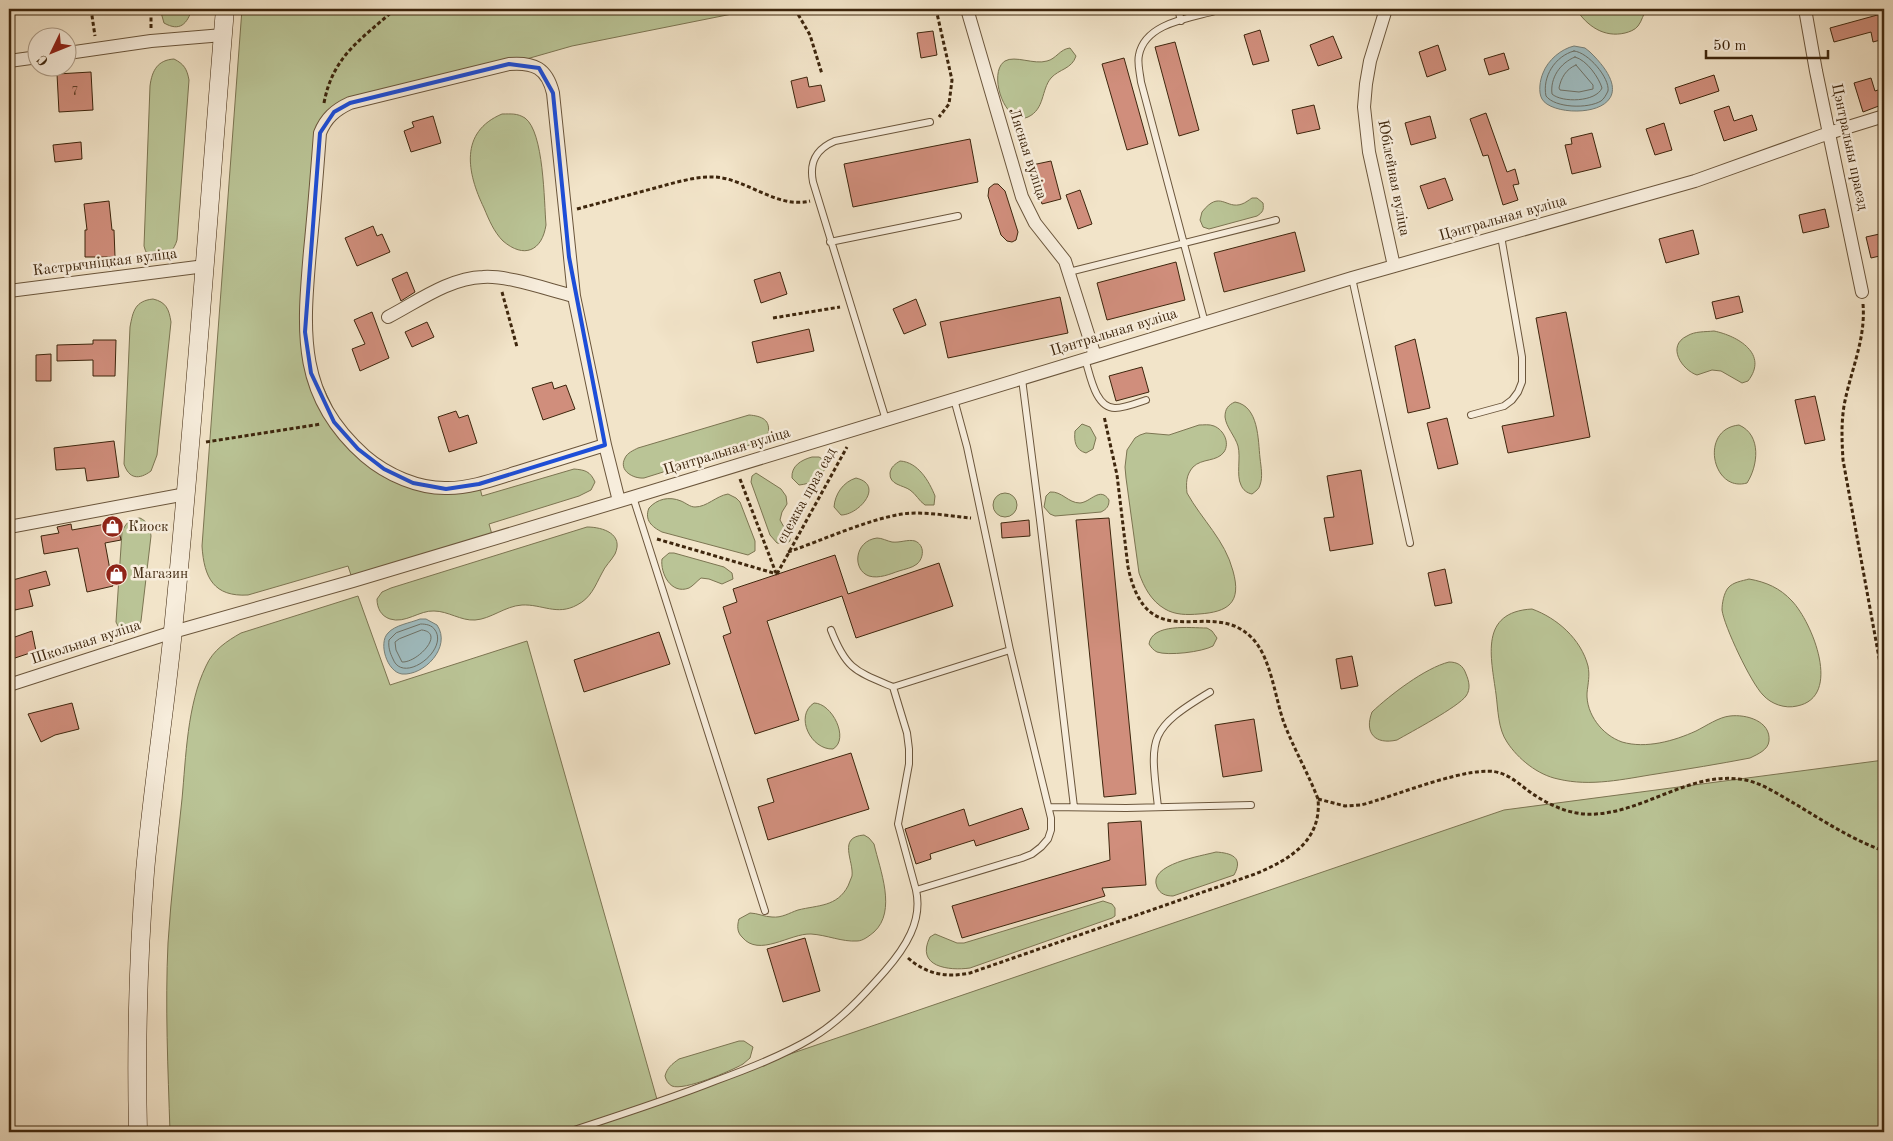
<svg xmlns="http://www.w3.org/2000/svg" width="1893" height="1141" font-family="'Old Standard TT',serif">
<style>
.green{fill:#bac496;stroke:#7c7552}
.water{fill:#9fbcc0;stroke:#788078}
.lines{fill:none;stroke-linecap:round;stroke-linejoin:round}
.shore{stroke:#6e7166;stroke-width:1}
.building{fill:#d08e7c;stroke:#3e260d}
.lane-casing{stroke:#6b563c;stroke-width:8}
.street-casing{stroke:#6b563c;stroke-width:14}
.secondary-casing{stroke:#3e260d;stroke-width:19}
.path{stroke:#3e260d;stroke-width:3;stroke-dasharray:4 2.5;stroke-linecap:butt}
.lane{stroke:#f7eddc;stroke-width:6}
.street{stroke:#f7eddc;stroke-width:12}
.secondary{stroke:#f7eddc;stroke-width:18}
.marked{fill:none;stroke:#1d4ed8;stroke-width:4;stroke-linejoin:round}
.labels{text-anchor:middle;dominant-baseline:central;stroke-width:5;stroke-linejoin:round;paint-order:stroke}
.number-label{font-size:12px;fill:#624029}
.street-label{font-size:15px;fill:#3e260d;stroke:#f7eddc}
.poi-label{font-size:15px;fill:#3e260d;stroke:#f7eddc;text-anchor:start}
</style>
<rect width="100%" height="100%" fill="#f2e4c9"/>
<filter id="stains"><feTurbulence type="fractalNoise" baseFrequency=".004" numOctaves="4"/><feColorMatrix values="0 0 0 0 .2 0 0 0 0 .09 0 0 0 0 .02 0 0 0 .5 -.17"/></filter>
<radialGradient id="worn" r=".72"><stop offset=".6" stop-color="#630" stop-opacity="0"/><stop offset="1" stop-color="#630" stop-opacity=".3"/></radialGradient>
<path class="green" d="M160 9H192C187 24 180 32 164 23Z
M242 9H757L572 46 509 64 350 103 323 125 307 353 346 436 413 483 479 484 482 496 574 469C585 470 590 471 595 482L591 490 579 496 489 524 493 538 353 581 348 566 248 595C214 597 204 578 202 546Z
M1576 9H1647C1643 14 1642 21 1638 26 1635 30 1629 32 1625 33 1604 38 1587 26 1576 9Z
M1070 48 1076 56C1072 69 1059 69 1051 78 1041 90 1045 109 1028 117 1005 127 987 72 1005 61 1015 55 1034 65 1047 61 1056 59 1060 49 1070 48Z
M174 59C184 64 187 69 189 80L177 240C172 258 150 271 144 246L150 86C152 70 158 60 174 59Z
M502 114C511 114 517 113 525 118 544 132 544 201 546 225 542 251 524 259 503 241 494 232 489 220 484 208 467 173 459 132 502 114Z
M1252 198H1257L1263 203C1264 210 1263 212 1257 216L1209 229 1203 227 1200 220 1202 212C1220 189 1226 210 1242 204 1245 203 1249 200 1252 198Z
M153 299C166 302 169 309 171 322L157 455 151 471C139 480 129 479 124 464L130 327C133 311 135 301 153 299Z
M1714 331C1738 336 1769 354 1748 381L1742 383 1721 371 1712 370 1697 375C1682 370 1666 346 1687 336 1695 331 1705 332 1714 331Z
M1235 402C1259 406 1258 440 1260 458 1261 467 1263 477 1260 485 1259 489 1256 491 1252 494 1247 493 1243 490 1241 485 1236 475 1241 458 1238 446 1235 436 1226 427 1225 417 1225 409 1228 405 1235 402Z
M749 415C762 416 771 420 768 434L753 444 644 478C634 479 618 471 625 458 627 453 634 450 638 448Z
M1082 424 1090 427 1096 438 1093 449 1086 453C1075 450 1074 441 1075 431Z
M1199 425C1204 425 1209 424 1214 426 1224 430 1230 443 1224 452 1217 462 1202 458 1193 467 1186 475 1186 483 1187 493 1202 520 1225 540 1233 571 1242 603 1228 612 1199 614 1187 615 1175 615 1165 609 1151 601 1144 587 1139 573L1126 478 1125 467 1127 450 1135 438 1140 435 1146 433 1169 435Z
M1739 425C1762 435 1758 466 1747 483 1712 493 1699 429 1739 425Z
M812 457H819L824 460 826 467C821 478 811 484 799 485L792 478C791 466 801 460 812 457Z
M900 461C918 462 929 481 935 496L934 505H925C919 501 916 494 910 490 903 485 889 485 890 473 891 467 895 464 900 461Z
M756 473 781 489 786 496 787 504 782 512 780 520 790 538V541L785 544 777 543 770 535 751 482 752 476Z
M856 478C885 485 859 515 841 515L834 507C835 494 843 482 856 478Z
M1050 492C1062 491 1068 503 1080 503 1091 502 1100 486 1109 500 1109 506 1107 509 1101 512L1055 516 1050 514 1044 507 1046 496Z
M993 505a12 12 0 1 1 24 0a12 12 0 1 1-24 0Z
M728 494 736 498 740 502 755 541V551L748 555 662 532C652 527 644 520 649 508 657 499 669 496 681 501 686 503 690 507 695 507 707 507 716 496 728 494Z
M140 518C148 522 150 527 151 536L141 621C138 631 134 633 124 632L119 628 116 622 122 532C126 523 129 519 140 518Z
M587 527C603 527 624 534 615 554 611 561 605 566 602 573 595 586 591 598 577 605 557 616 542 604 522 605 505 606 491 619 475 620 461 621 448 611 434 611 420 610 405 624 390 619 381 616 377 608 377 599L382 592 391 588Z
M877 538C882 538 887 541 892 542 900 543 908 539 915 541 925 545 924 558 917 564 912 568 905 569 899 571 890 574 879 579 869 576 852 570 854 541 877 538Z
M669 553H674L724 567 732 573 733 579 722 584 709 579 701 578C697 581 693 586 689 588 671 595 660 573 662 559Z
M1749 579C1766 582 1780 588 1792 601 1812 622 1843 697 1797 706 1785 709 1771 704 1763 695 1751 683 1724 626 1722 610 1722 603 1724 593 1728 588 1733 582 1742 581 1749 579Z
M358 596 390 685 527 641 658 1103 755 1066 1504 810 1884 760V1132H170C168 1069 165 1006 168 943 171 895 177 847 182 799 186 757 187 705 206 666 213 650 227 641 241 633Z
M1532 609C1557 618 1581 639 1588 666 1590 676 1588 683 1587 693 1586 714 1602 735 1622 742 1646 749 1674 741 1696 731 1706 726 1719 717 1730 716 1746 714 1771 721 1769 741 1768 750 1758 754 1750 758 1719 764 1688 769 1656 774 1624 779 1591 787 1558 779 1538 775 1518 759 1507 742 1498 729 1498 709 1496 694 1491 657 1479 612 1532 609Z
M1207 628 1212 631 1217 638 1213 646C1202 652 1168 656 1157 652 1153 650 1151 647 1149 644 1152 623 1190 628 1207 628Z
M1449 662C1457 662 1463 665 1466 674 1469 681 1471 689 1466 696 1458 707 1411 732 1397 740 1375 745 1364 733 1372 712 1390 695 1425 668 1449 662Z
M814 703C832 703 850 739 833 749 811 750 794 716 814 703Z
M864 835 869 838 874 844C880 870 897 911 874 932 869 936 863 941 857 941 842 942 827 935 811 934 790 933 759 958 742 937 737 932 737 926 739 919L750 913C757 913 765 917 772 917 782 918 789 913 798 910 818 905 837 907 848 886 849 883 851 879 852 876 854 861 837 837 864 835Z
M1216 852C1231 853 1244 857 1234 875L1173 896C1166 896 1160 894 1157 887 1147 864 1202 856 1216 852Z
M1103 901 1112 904 1115 908V916L1112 918 970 968C949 971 915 967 930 937L935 934 957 943H964Z
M739 1041H744L753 1047 750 1058 743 1064C731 1071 684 1091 672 1086 668 1084 666 1080 665 1076 667 1068 672 1064 679 1059Z"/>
<path class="water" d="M1574 46 1585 48 1590 52C1657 117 1554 121 1542 99 1538 92 1540 80 1543 73 1548 60 1561 49 1574 46Z
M420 619H426L437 625C452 647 424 676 402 674 387 672 378 643 388 633 395 625 410 623 420 619Z"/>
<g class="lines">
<path class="shore" d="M1574 51C1588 52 1610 78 1608 91 1606 95 1604 99 1601 101 1588 109 1555 108 1546 96 1542 77 1555 56 1574 51Z
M1575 57C1587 60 1599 78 1602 88 1596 102 1562 103 1552 94 1550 78 1560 63 1575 57Z
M1576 65 1593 85V89L1579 92 1560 90 1559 88C1561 78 1566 69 1576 65Z
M421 624C426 624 432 625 435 630 449 650 403 685 393 659 390 653 388 647 389 640L396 633Z
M422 630C446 633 417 663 402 662L396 650 395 642 399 639Z"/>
</g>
<path class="building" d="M1881 14 1884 27V39L1873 42 1871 32 1834 42 1830 28Z
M1260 30 1269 61 1253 65 1244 35Z
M933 31 937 55 921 58 917 33Z
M1333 36 1342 58 1318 66 1310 45Z
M1175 42 1199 130 1179 136 1155 47Z
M1438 45 1446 70 1427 77 1419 52Z
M1504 53 1509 69 1489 75 1484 59Z
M1124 58 1148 144 1127 150 1102 64Z
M91 72 93 110 59 112 57 74Z
M1714 75 1719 91 1680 104 1675 88Z
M807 77 809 87 821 85 825 101 797 108 791 81Z
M1871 78 1875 91 1884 88V104L1863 112 1854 83Z
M1314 105 1320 129 1297 134 1292 110Z
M1729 106 1734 121 1752 115 1757 130 1724 141 1714 111Z
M1486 113 1507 172 1515 169 1519 184 1513 185 1518 200 1503 205 1488 155 1483 156 1470 119Z
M433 116 441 143 411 152 404 131 414 127 412 122Z
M1430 116 1436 138 1411 145 1405 123Z
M1664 123 1672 150 1655 155 1646 129Z
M1592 133 1601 167 1572 174 1565 145 1572 144 1571 138Z
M970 139 978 182 853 207 844 164Z
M81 142 82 159 55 162 53 145Z
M1051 161 1061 199 1042 204 1032 165Z
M1445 178 1453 200 1428 209 1420 186Z
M994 184H998L1005 191 1018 232 1016 240 1012 242 1007 241 1001 235 988 196 989 188Z
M1080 190 1092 224 1078 229 1066 195Z
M109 201 112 230H114L115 257H85V230H87L84 204Z
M1825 209 1829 227 1803 233 1799 215Z
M373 226 377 236 382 234 390 252 357 266 345 238Z
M1693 230 1699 254 1666 263 1659 239Z
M1295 232 1305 271 1224 292 1214 253Z
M1884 233V255L1871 258 1866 237Z
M1176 262 1185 300 1107 320 1097 283Z
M407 272 415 292 401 301 392 279Z
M780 272 787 294 761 303 754 280Z
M1739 296 1743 312 1716 319 1712 302Z
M1060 297 1068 333 948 358 940 322Z
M916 299 926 325 904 334 893 309Z
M372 312 389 358 360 371 352 349 365 344 354 320Z
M1566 312 1590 437 1508 453 1502 426 1554 416 1536 318Z
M427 322 434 337 412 347 405 332Z
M809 329 814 351 757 363 752 342Z
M1415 339 1430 408 1408 413 1395 346Z
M93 340H116L115 376H93V360L57 361V345L93 344Z
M51 354V381H36V355Z
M1142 367 1149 392 1116 401 1109 376Z
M552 382 554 389 566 385 575 409 543 420 532 388Z
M1815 396 1825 440 1805 444 1795 400Z
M456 411 459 418 468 415 477 443 449 452 438 417Z
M1447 418 1458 464 1438 469 1427 423Z
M114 441 119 477 87 481 85 468 56 470 54 448Z
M1361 470 1373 544 1330 551 1324 518 1334 517 1327 476Z
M1109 518 1136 794 1104 797 1076 520Z
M1029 520 1030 536 1002 538 1001 523Z
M117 522 121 540 105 543 113 586 87 592 78 548 44 554 41 536 59 533 57 527 71 524 72 530Z
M835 555 848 594 939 563 953 606 856 638 842 596 767 621 799 720 755 734 723 636 731 633 723 607 737 602 733 589Z
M1445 569 1452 603 1435 606 1428 573Z
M46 571 50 585 29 590 33 606 15 610 11 594 9 595V581Z
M32 631 36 651 9 660V639Z
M659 632 670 664 584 692 574 660Z
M1352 656 1358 686 1341 689 1336 659Z
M72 703 79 729 55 735 41 742 28 714Z
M1254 719 1262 771 1223 777 1215 725Z
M851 753 869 809 768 840 758 807 774 802 767 779Z
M1022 808 1029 829 976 846 974 840 930 854 931 859 916 864 905 829 964 809 969 826Z
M1141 821 1146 885 1102 888 1105 896 962 938 952 906 1110 860 1108 823Z
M805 938 820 991 783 1002 767 949Z"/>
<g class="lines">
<defs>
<path id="lane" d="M1178 9 1181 21
M830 242 958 216
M1069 272 1276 220
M1352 278 1410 543
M1205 323 1141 82C1140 73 1137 63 1139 55 1145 23 1190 18 1215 11
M1085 359C1090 374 1095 408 1115 408 1125 408 1137 403 1146 400
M1022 379 1040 520 1074 807
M1471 415 1504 406 1512 400 1518 392 1522 382V357L1501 236
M886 420 813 182C809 162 816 149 835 141L930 122
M633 497 765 911
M831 630C846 669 855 671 893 687
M1049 807 1126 808 1251 805
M1158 807C1150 737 1147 730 1210 692
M916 890 898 824 909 764V749L907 733 893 687 1010 650
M568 1132C617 1116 667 1100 715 1081 748 1069 782 1056 812 1038 840 1021 863 996 885 971 905 948 923 921 916 890L1022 858 1032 854 1041 847 1048 839 1051 830V818L1010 650 967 447 954 399"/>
<path id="street" d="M967 9 1022 197 1035 223 1065 261 1095 356
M1386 9 1370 61 1366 84 1364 107 1369 152 1394 266
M1805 9 1816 71 1862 292
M68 53 151 41 223 35
M9 61 38 57
M9 291 205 266
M388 317C417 302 449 278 483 277 507 275 549 290 574 296
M605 445 574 296 553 93C547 68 534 62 509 64L350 103C335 110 326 118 320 133 317 173 314 212 310 251 303 333 297 396 365 456 387 475 419 489 448 488 472 488 495 479 518 472 547 463 576 454 605 445L619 501
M9 527 186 494
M9 685 173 632 353 581 633 497 1352 278 1695 181 1829 133 1884 116"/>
<path id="secondary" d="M138 1132C136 1046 138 958 145 872 152 791 165 711 173 630 194 423 208 216 225 9"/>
</defs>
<use href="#lane" class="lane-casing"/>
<use href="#street" class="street-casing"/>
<use href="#secondary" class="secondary-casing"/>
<path class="path" d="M91 9 95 36
M795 9 810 35 822 74
M936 9 952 80 949 104 939 117
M151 28V9
M324 103C333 55 362 39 395 9
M577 209C603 202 629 195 655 188 674 183 695 176 715 177 747 179 777 209 810 201
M502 292 517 347
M1863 304C1866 340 1850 372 1844 406 1841 425 1842 442 1843 460L1884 685
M773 318 840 307
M206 442 321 424
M740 479 776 573
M657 539 777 574
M788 552C823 540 866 520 902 514 924 511 949 516 971 518
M777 574 847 447
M1318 799 1345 806 1361 805C1393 797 1473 763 1500 773 1510 776 1518 783 1526 789 1546 804 1570 816 1596 814 1645 811 1689 773 1739 779 1760 781 1779 795 1797 805 1825 822 1853 840 1884 851
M908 958C926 974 946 978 970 973L1255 874C1289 860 1322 841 1318 799 1308 773 1294 749 1284 723 1275 698 1271 657 1252 638 1210 595 1148 661 1128 567L1117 475 1104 416"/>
<use href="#lane" class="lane"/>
<use href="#street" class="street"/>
<use href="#secondary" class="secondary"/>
</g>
<path class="marked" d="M509 64 539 68 553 93 569 257 605 445 479 484 446 489 413 483 384 469 358 449 334 422 311 373 305 332 320 133 334 112 350 103Z"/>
<defs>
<symbol id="shop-disc" viewBox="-11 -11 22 22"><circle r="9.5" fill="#8f2418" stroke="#f7eddc"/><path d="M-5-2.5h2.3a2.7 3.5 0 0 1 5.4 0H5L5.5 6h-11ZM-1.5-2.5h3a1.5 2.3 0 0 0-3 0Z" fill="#fff"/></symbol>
</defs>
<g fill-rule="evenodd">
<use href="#shop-disc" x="100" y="514" width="25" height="25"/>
<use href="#shop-disc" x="104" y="562" width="25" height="25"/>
</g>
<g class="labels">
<g class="number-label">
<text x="75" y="92">7</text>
</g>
<g class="street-label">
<text transform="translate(1849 147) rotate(78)">Цэнтральны праезд</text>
<text transform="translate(1027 154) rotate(72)">Лясная вуліца</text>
<text transform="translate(1393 178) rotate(79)">Юбілейная вуліца</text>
<text transform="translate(1503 219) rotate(-16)">Цэнтральная вуліца</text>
<text transform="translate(105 263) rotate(-7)">Кастрычніцкая вуліца</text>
<text transform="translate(1114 333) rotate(-17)">Цэнтральная вуліца</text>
<text transform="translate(727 452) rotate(-17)">Цэнтральная вуліца</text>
<text transform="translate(807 496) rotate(-61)">сцежка праз сад</text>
<text transform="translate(86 643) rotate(-18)">Школьная вуліца</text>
</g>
<g class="poi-label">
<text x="128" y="527">Киоск</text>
<text x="132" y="574">Магазин</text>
</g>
</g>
<rect width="1893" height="1141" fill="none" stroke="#f2e4c9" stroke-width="30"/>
<rect x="10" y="10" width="1873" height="1121" fill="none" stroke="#3e260d" stroke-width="2.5"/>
<rect x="15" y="15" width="1863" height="1111" fill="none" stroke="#3e260d"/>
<g transform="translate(52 52) rotate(227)"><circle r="24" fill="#f7eddc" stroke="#ad9d89"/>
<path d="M0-4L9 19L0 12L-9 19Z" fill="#8f2418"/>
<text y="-8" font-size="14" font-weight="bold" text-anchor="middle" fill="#3e260d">С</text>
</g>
<path d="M1706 50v8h122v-8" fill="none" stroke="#3e260d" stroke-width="2.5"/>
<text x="1713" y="50" font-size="15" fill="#3e260d" stroke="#f7eddc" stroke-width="4" paint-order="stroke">50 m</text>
<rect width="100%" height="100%" filter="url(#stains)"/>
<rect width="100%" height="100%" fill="url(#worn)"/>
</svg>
